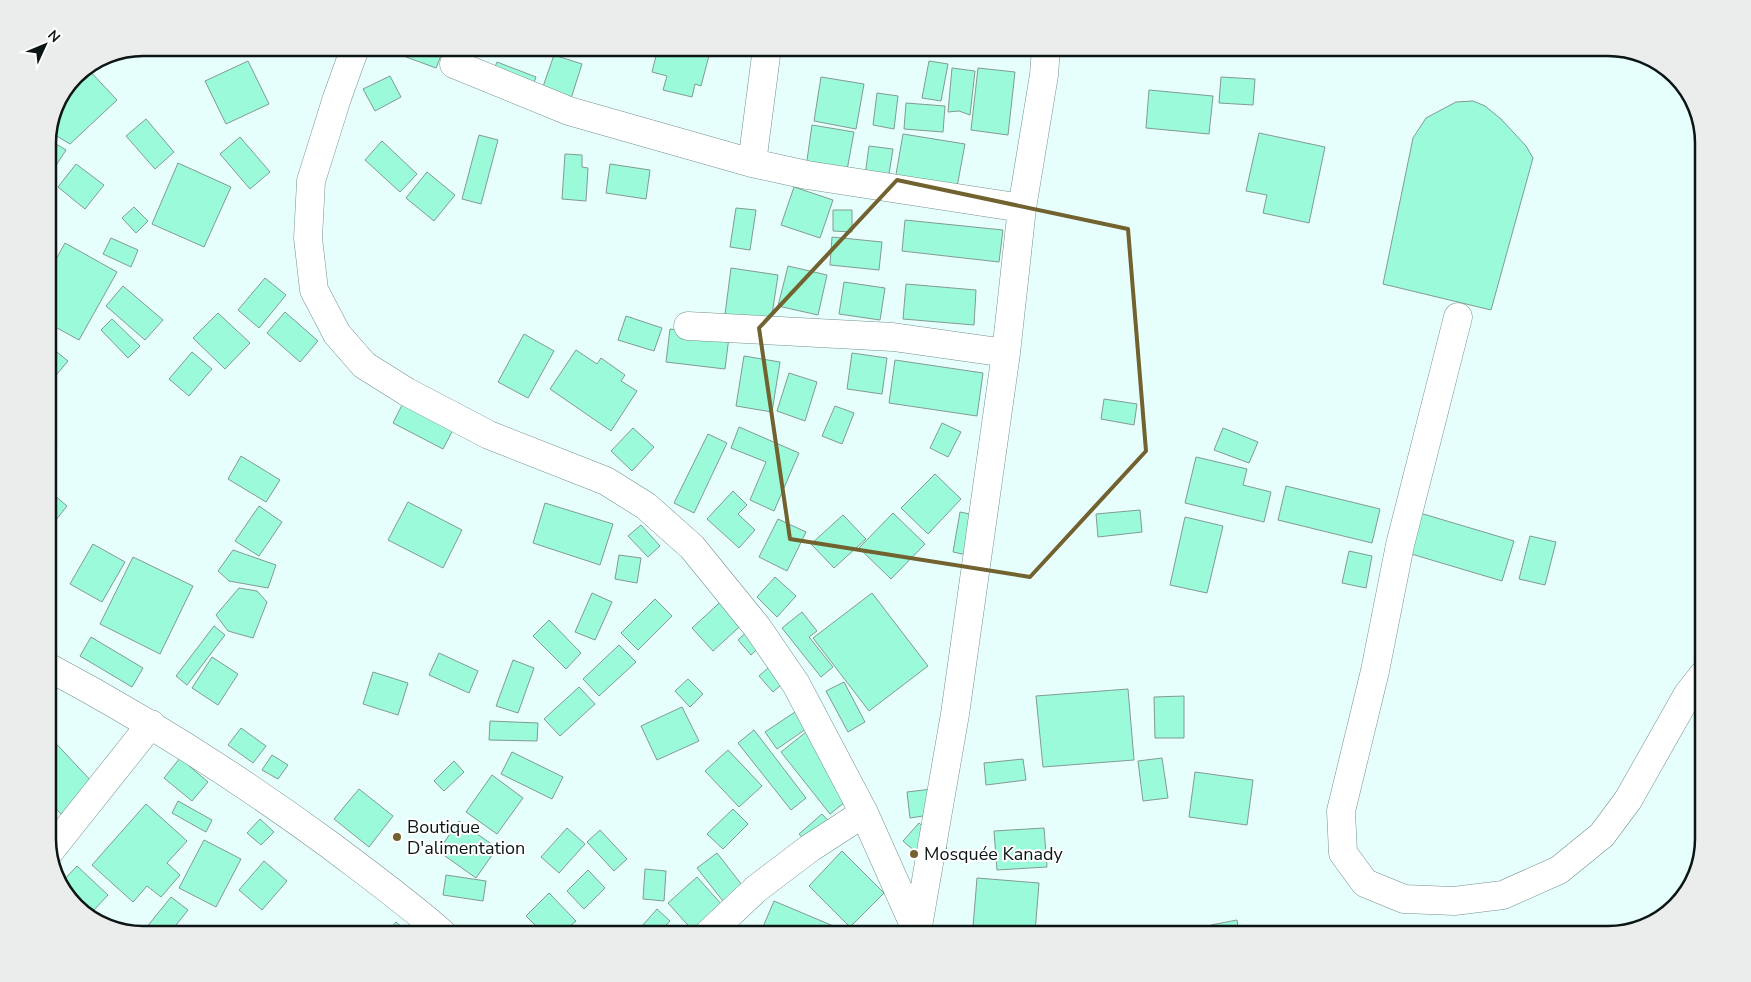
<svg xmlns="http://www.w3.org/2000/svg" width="1751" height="982" font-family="'Nunito Sans',sans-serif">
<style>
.building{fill:#9afad9;stroke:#829b92}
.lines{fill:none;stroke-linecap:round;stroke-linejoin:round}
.minor-casing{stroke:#75908e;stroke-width:29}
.minor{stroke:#fff;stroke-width:28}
.marked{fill:none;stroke:#71622f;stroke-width:4;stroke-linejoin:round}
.poi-dot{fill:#71622f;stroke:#fff;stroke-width:2}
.labels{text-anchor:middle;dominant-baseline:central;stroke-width:4;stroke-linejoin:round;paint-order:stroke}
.poi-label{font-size:18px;fill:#0a1514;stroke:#fff;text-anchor:start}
.rim{fill:none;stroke:#0a1514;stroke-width:2.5}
</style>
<rect width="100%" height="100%" fill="#e7fffc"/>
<path class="building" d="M236 48H255L244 57Z
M400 48H444L436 68 398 54Z
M658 48H711L701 86 695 84 692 97 663 90 667 76 652 72Z
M859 48H904L903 53Z
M554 55 582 64 567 111 538 101Z
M248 61 269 104 226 124 205 81Z
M929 61 948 64 941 101 922 98Z
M497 62 536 77 530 94 490 79Z
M87 68 117 100 70 144 50 132 76 75Z
M952 68 975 71 970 115 959 111 948 112Z
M978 68 1015 72 1008 135 971 130Z
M390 76 401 97 375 111 363 89Z
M821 77 864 84 856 129 814 121Z
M1221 77 1255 79 1253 105 1219 103Z
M1149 90 1213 96 1209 134 1146 128Z
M877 93 898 96 894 129 873 125Z
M1473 101 1485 106 1501 119 1526 146 1533 158 1491 310 1383 284 1413 138 1426 118 1456 102Z
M906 103 945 106 943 132 904 129Z
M146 119 174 152 155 169 126 136Z
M812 125 854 132 845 181 805 174Z
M1259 133 1325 147 1309 223 1263 213 1267 195 1246 191Z
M903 134 965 144 954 203 893 192Z
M479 135 498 140 481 204 462 199Z
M240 137 270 172 250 189 220 154Z
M48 139 66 150 53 170 48 167Z
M382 141 417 174 400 192 365 160Z
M869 146 893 149 887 186 864 183Z
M565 154 582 155V167L588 168 586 201 562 199Z
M178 163 231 187 204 247 152 224Z
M76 164 104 185 85 209 58 187Z
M610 164 650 170 646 199 606 193Z
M427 172 455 195 434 221 406 198Z
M794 187 833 200 820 238 781 225Z
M134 207 148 221 136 233 122 218Z
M736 208 756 210 750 250 730 247Z
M833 210H852V232L833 231Z
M905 220 1003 230 999 262 902 251Z
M832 237 882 242 879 270 830 265Z
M111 238 138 250 131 267 103 254Z
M65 243 117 272 79 340 48 323V274Z
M788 266 827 275 818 315 778 306Z
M731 268 778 275 770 328 724 322Z
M265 278 286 295 259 328 238 310Z
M844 282 885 288 880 320 839 314Z
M906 284 976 290 974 325 903 319Z
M123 286 163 320 145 340 106 306Z
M285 312 318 341 300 362 267 333Z
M218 313 250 343 225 369 193 338Z
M626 316 662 328 654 351 618 340Z
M112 319 140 346 128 358 101 330Z
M670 329 729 337 725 369 666 362Z
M524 334 554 351 528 398 498 382Z
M48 345 68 361 52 380 48 376Z
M576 350 597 364 601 358 625 375 621 381 637 391 611 431 550 389Z
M192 352 212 369 189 396 169 379Z
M852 353 887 358 882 394 847 389Z
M744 356 780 362 772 412 736 406Z
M895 360 983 373 977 416 889 403Z
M789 373 817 382 805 421 777 411Z
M48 386 56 390 48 407Z
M405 399 455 426 443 449 393 423Z
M1104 399 1137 404 1134 425 1101 419Z
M835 406 854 413 842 444 822 436Z
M942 423 961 432 948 457 930 448Z
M739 427 799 453 774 511 750 500 766 462 731 448Z
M633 428 654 447 632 471 611 451Z
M1223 428 1258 442 1249 463 1214 450Z
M708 434 727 443 694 513 674 503Z
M241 456 280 480 266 502 228 479Z
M1196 457 1247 469 1243 485 1271 492 1264 522 1185 503Z
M935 474 961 499 928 534 901 508Z
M1286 486 1380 509 1372 543 1278 520Z
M48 490 67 506 48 530Z
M733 491 747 505 738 514 755 530 739 548 707 519Z
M408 502 462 530 443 568 388 540Z
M545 503 613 524 600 565 533 543Z
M259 506 282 522 259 556 235 541Z
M1140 510 1142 532 1098 537 1096 514Z
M960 512 989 518 981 558 953 552Z
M893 513 925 544 891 579 859 548Z
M1420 513 1514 541 1502 581 1408 553Z
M843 515 866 539 834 568 811 544Z
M1185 517 1223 526 1207 593 1170 585Z
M778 519 806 532 787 571 759 557Z
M641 525 660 546 648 557 628 536Z
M1530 536 1556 542 1545 585 1519 579Z
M93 544 125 562 102 602 70 584Z
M233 550 276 565 268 588 229 581 218 571Z
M1349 551 1372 556 1366 588 1342 583Z
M619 555 641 558 637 583 615 579Z
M133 557 193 586 160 654 100 624Z
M775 577 796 596 777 617 757 597Z
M239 588 257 591 267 602 253 638 228 631 216 615Z
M592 593 612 602 595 640 575 632Z
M872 593 928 666 869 711 813 638Z
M727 596 748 619 713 651 692 628Z
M655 599 672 616 638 650 621 633Z
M802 612 817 631 809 637 833 667 821 677 782 628Z
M549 620 581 653 566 669 533 636Z
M214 626 225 635 187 685 176 676Z
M752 627 765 642 751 655 738 640Z
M91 637 143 668 132 687 80 656Z
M619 645 636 662 599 696 583 679Z
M439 653 478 671 469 693 429 675Z
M212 657 238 674 218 705 192 688Z
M513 660 534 668 518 713 496 706Z
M776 661 790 677 773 692 759 676Z
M373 672 408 683 398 715 363 704Z
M688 679 703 694 690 707 675 691Z
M844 682 865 722 848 732 826 691Z
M579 687 595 704 560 736 544 719Z
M1128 689 1134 760 1043 767 1036 696Z
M1184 696V738H1155L1154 697Z
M682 707 699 741 657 760 641 726Z
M795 712 806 729 777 749 765 732Z
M490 721 538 723 537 741 489 740Z
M816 724 865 786 830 814 781 752Z
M241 728 266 746 253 763 228 745Z
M754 730 806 798 791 810 738 743Z
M48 735 93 783 61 814 48 800Z
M728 750 762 786 739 807 705 771Z
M512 752 563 777 552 799 501 774Z
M272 755 288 765 278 779 262 770Z
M180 758 208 782 192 801 164 778Z
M1162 758 1168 798 1143 801 1138 761Z
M1023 759 1026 780 986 785 984 763Z
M454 761 464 772 444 791 434 781Z
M1195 772 1253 780 1247 825 1189 817Z
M492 775 523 798 497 834 466 812Z
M359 789 393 816 369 847 334 819Z
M932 789 936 814 910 818 907 792Z
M178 801 212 820 206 832 172 813Z
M146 804 187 841 167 863 180 875 161 897 147 886 133 902 92 865Z
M733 809 748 824 723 849 707 834Z
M822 814 836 829 813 849 799 834Z
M260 819 274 832 261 845 247 833Z
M459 821 497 848 476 878 438 851Z
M919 823 947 848 931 865 903 841Z
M567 828 585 844 559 873 541 857Z
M1044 828 1047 867 997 870 994 831Z
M600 830 627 859 614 871 587 842Z
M204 840 241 859 216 907 179 888Z
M842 851 884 893 850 927 809 886Z
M717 853 745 889 726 905 697 868Z
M264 861 287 881 262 910 239 890Z
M77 866 108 895 93 911 62 882Z
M645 869 666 871 664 901 643 899Z
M588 870 605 888 584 909 567 891Z
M446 875 486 881 483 901 443 895Z
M697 877 732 916 696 934 668 903Z
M977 878 1039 883 1035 932 973 927Z
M549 893 576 921 561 934H544L526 916Z
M171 897 188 910 169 934H154L146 928Z
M774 901 850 933V934H760Z
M657 909 670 921 658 934H635Z
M1237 920 1239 934H1213L1211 925Z
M396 922 410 934H385Z"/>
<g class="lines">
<defs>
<path id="minor" d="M355 48 337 98 311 181 308 238 314 290 337 334 364 365 407 392 489 435 606 481 646 506 692 547 757 627 796 684 864 813 918 934
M454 64 569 111 752 163 807 175 1022 208
M752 163 767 48
M1458 317 1400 545 1375 671 1341 811 1343 853 1365 883 1404 899 1454 901 1503 895 1559 870 1602 835 1628 800 1688 694 1703 675
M688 326 893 337 1006 353
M48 667C146 719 240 779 330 845 368 874 407 902 443 934
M50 851 151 724
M917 932 955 714 1006 353 1022 208 1044 75 1046 48
M708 934 756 889 810 848 864 813"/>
</defs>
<use href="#minor" class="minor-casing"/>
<use href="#minor" class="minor"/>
</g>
<path class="marked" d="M897 180 1128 229 1146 451 1030 577 790 539 759 328Z"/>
<g class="poi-dot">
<circle cx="397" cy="837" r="5"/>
<circle cx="914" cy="854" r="5"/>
</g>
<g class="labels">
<g class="poi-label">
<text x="407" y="827">Boutique<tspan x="407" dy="21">D'alimentation</tspan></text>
<text x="924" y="854">Mosquée Kanady</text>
</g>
</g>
<path d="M0 0H1751V982H0ZM143 56H1608A87 87 0 0 1 1695 143V839A87 87 0 0 1 1608 926H143A87 87 0 0 1 56 839V143A87 87 0 0 1 143 56Z" fill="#ebecec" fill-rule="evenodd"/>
<path class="rim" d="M143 56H1608A87 87 0 0 1 1695 143V839A87 87 0 0 1 1608 926H143A87 87 0 0 1 56 839V143A87 87 0 0 1 143 56Z"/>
<g transform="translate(45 45) rotate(46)" stroke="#ffffff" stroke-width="4" paint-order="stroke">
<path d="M0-4L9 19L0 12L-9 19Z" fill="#0a1514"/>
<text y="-8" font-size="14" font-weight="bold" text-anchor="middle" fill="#0a1514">N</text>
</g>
</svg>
